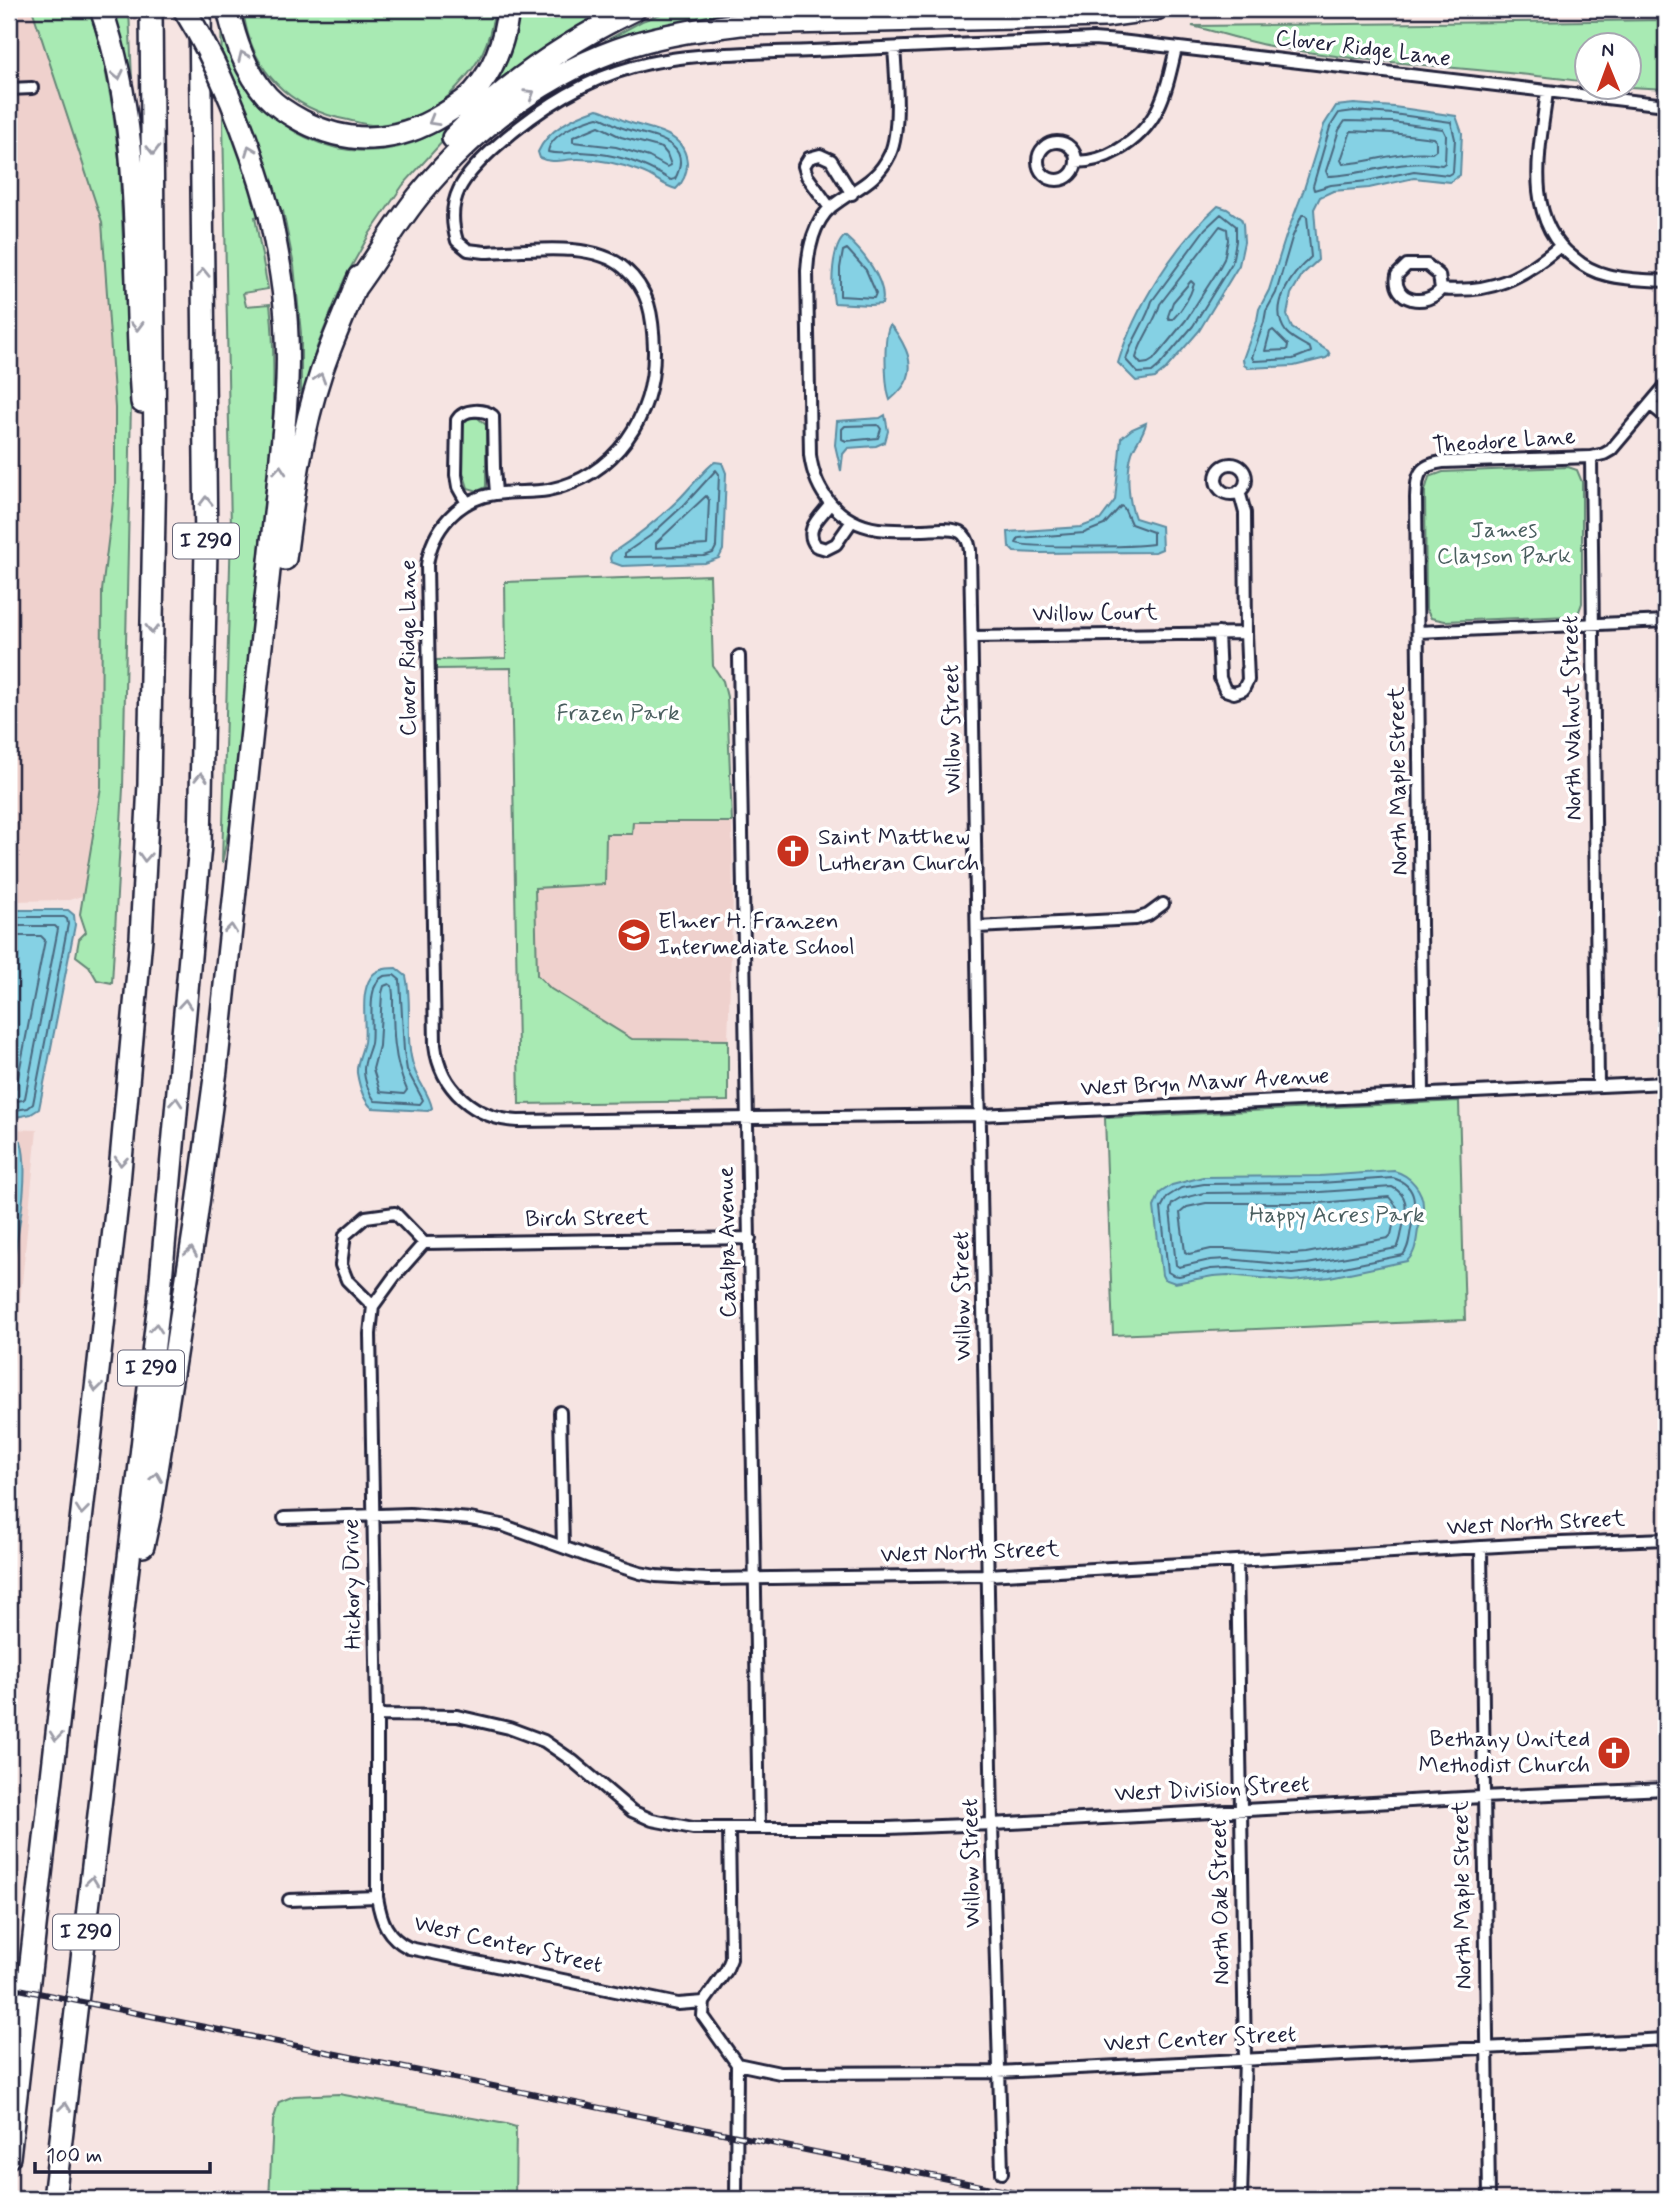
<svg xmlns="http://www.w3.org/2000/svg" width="1675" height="2208" font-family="Mynerve,sans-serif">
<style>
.built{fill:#efd1cd}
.green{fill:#a8eab3;stroke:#658677;stroke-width:2}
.water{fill:#85d1e4;stroke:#5d8ba0;stroke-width:2}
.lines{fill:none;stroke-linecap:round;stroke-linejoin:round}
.shore{stroke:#4a687f;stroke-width:2}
.street-casing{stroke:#22223b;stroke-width:16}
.highway-casing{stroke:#22223b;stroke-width:26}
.street{stroke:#fff;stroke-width:10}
.highway{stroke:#fff;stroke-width:21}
.rail-casing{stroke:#22223b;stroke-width:6}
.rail{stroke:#fff;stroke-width:3.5;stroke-dasharray:10;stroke-linecap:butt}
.highway-bridge-casing{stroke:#22223b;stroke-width:26;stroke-linecap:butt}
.highway-bridge{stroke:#fff;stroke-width:21}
.oneway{stroke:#9c9ca7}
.labels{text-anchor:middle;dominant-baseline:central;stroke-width:7;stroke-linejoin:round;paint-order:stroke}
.shield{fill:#fff;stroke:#646476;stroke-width:2}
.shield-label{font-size:21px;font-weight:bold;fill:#22223b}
.street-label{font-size:23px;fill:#22223b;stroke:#fff}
.park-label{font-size:23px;fill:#4a5e5f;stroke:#fff}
.poi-label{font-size:23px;fill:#22223b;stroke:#fff;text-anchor:start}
</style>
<rect width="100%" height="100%" fill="#f6e4e2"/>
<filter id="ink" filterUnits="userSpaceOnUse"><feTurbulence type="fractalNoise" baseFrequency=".0143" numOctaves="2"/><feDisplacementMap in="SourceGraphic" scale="14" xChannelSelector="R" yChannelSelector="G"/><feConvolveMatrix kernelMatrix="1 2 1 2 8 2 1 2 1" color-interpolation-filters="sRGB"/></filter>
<g filter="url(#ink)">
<path class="built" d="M9 9H32L102 222 115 408V485L102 591 101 787 85 895 69 900 9 901Z
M683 821 732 822 733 895 728 1040 632 1039 551 989 537 976 535 887 605 884 606 834 633 822Z
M9 1129 37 1130 9 1414Z"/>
<path class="green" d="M32 9H89L102 53 112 105 119 159 131 402 123 788 112 983 97 980 89 966 76 956 79 939 86 932 80 914 101 787 102 591 115 485V408L102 222Z
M112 9H129L133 104Z
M243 9H495C489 45 481 62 456 88 449 96 440 105 431 109 418 116 389 125 375 125 366 125 357 122 348 120 289 109 250 70 243 9Z
M519 9H616L463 119 403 185 370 233 345 278 317 347 301 402V333L294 266 283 211 255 217 268 289 243 293 246 306 270 304C275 346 274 387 272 429L232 814 222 863 231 528 221 20C229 45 234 72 251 93 316 173 421 168 485 91 505 67 517 40 519 9Z
M674 9H936L946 10 755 15 573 59 642 21Z
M1666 20V89L1630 87V46H1588L1587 82C1482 67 1374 65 1270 46 1244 41 1218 32 1192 26Z
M469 418H478L486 425V487L478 491 468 488 463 472 462 425Z
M1568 467 1577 470 1582 482V603L1578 614 1571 616 1445 621 1431 618 1426 609 1425 491 1429 477 1443 472Z
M710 575 713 666 723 681 727 697 732 822H633L632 834H606L605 884 535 888 537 975 551 989 632 1039 728 1040V1101L519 1104 511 668 436 669V660L506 658 505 582Z
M1459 1101 1465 1320 1113 1335 1105 1118Z
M339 2094 506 2124 516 2127 515 2199H269L273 2121 279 2102 294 2096Z"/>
<path class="water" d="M1354 104 1394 107 1456 116 1462 133 1460 175 1450 182 1414 178 1369 188 1333 191 1320 197 1314 209 1318 260 1302 275 1291 294 1287 315 1292 328 1328 351 1330 355 1326 358 1294 366 1248 368 1244 365 1243 359 1257 320 1259 309 1269 290 1286 236 1304 189 1324 125 1336 106Z
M597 109C608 111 617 119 628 122 652 130 686 132 687 164 687 173 683 183 676 189 663 186 654 176 642 172 622 164 599 159 578 159 565 159 552 164 540 158L538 152C548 129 574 117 597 109Z
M1218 206 1227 209 1241 219 1243 224 1244 242 1239 265 1199 331 1164 371 1155 378 1136 381 1118 363C1134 309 1175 244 1218 206Z
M845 236C861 250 888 281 882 304L870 305 834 303C831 286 831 247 845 236Z
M890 325C897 332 902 341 906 350 915 372 907 386 890 400 885 387 883 336 890 325Z
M885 415 888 431 885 442 876 446 848 448 843 454 841 471 835 445 837 421 880 418Z
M1146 423C1144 434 1136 442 1132 453 1126 472 1128 500 1135 518L1161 526 1162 549 1155 552 1038 553 1014 552 1009 547 1008 532 1081 527 1100 520 1115 500 1121 438 1132 429Z
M715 462 722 463 726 473 723 550 719 558 705 563 622 566 611 562 610 558 612 553C638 536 655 522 677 501 686 493 708 465 715 462Z
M9 910H68L74 915 75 925 39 1109 31 1114 11 1118H9Z
M396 968 406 976C413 1006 404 1039 414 1068 418 1082 429 1093 432 1108L428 1111 372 1108C363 1100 359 1085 357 1073 356 1062 362 1053 364 1042 367 1022 359 995 371 977 376 969 387 968 396 968Z
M9 1135 21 1141C31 1175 17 1236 12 1272L9 1279Z
M1394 1171C1410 1175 1424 1191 1423 1208 1423 1216 1420 1223 1418 1230 1416 1242 1416 1253 1407 1261L1330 1277 1292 1281 1228 1275 1213 1276 1175 1283 1164 1279 1162 1275 1154 1207 1160 1193 1172 1185 1203 1177 1320 1176Z"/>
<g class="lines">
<path class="shore" d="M1354 111 1393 114 1451 122 1455 139 1453 172 1448 175 1414 171 1367 181 1331 185 1314 190 1313 186 1330 127 1339 113Z
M598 117C607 119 614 125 623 128 647 137 696 139 675 179L671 180C641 162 617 154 581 152 570 152 559 155 548 152 550 134 582 121 598 117Z
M1345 121 1392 122 1443 129 1446 135 1445 163 1442 165C1403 158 1366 175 1328 176L1326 171 1339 130Z
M599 126 621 137 662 148 667 154 671 165 667 167 649 157 616 147 573 142V137Z
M1351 131 1391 133 1433 138 1436 141V150L1432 153C1402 150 1374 162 1343 164L1341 160Z
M1221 214 1236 226V241L1232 263 1193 326 1159 366 1152 372 1138 373 1126 360C1132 338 1146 322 1152 301L1205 229Z
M1302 215H1305L1307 217 1311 257C1293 273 1267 306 1286 332 1292 339 1302 343 1310 348L1311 352 1293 359 1254 361 1252 357 1264 322 1266 311 1276 293 1292 238Z
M1220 226 1227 229 1228 240 1224 259 1217 272 1186 320 1153 360 1148 363 1141 364 1136 358C1141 338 1155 323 1160 304Z
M847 249 866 270 876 293 874 298 840 296V268L843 251Z
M1191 281 1194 284C1190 297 1183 309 1173 319H1169L1168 316 1173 302Z
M1273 330 1288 345 1287 350 1265 351 1270 332Z
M878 425 881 429 878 438 846 441 842 439V429L845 426Z
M716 470 719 474 716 547 713 553 704 556 625 557V553L650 536 685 504Z
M706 496 709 500 707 545 656 548V543Z
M1121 506 1124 508 1131 524 1153 532V544C1137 547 1025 548 1016 543L1019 538 1084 533 1104 525Z
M9 917H64L67 919 68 924 33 1104 28 1108 9 1111
M9 926H55L58 929 25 1098 23 1100 9 1102
M9 936H41L45 940 16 1088 9 1092
M384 976 394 975 400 980 404 1051 407 1070 423 1100 420 1104 375 1101C369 1093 364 1080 364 1070 364 1060 369 1052 371 1043 374 1025 365 985 384 976Z
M389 984 392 986 393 995C393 1029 393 1060 407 1090L404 1094 380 1092 373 1069 379 1046 382 993 384 986Z
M9 1142 15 1146C23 1170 12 1217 9 1242
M1393 1178C1420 1186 1415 1208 1411 1229 1409 1239 1409 1248 1403 1255L1329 1270 1292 1274 1228 1268 1211 1269 1179 1276 1173 1275 1168 1272 1161 1208 1167 1197 1181 1188 1204 1184 1320 1183Z
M1392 1187C1410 1196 1406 1209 1403 1226 1401 1234 1401 1241 1397 1248L1307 1264 1292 1265 1227 1259 1210 1260 1179 1267 1176 1265 1170 1210 1172 1204 1180 1199 1204 1193 1320 1192Z
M1389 1197 1397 1207 1391 1235 1388 1238 1306 1253 1292 1254 1228 1249H1211L1189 1254 1185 1252 1180 1213 1187 1207 1206 1203H1320Z"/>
<defs>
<path id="street" d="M894 48C896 75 901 130 890 154 876 184 854 188 831 207 814 222 808 249 807 271L810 455C815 493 839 523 878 529 893 531 907 530 922 530 933 530 950 527 960 532 967 536 969 543 970 550L992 1824 1002 2173
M9 89 32 88
M1547 92C1540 147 1522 219 1574 258 1583 266 1595 272 1607 275 1626 280 1647 280 1666 281
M1666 105 1120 41 1093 39C999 43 906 47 812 51 757 53 687 52 633 67 581 81 533 113 493 149 464 176 444 198 457 241L468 250 485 252C526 251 592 240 624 268 650 290 653 317 654 349 655 416 616 476 548 490 531 493 513 491 495 494 458 499 432 529 427 565L435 1045C440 1089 475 1119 518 1121L980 1115 1666 1083
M1038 161a19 19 0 1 1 38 0a19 19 0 1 1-38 0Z
M1076 162C1092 162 1104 158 1118 150 1160 126 1166 91 1176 48
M830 208 807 176 804 166 809 158 820 155 831 160 852 194
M1441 289 1439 275 1427 265H1407L1397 275C1392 302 1427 308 1441 289 1491 294 1522 278 1559 247
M1651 405 1666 417
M1591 457 1598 1085
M1216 479a15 15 0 1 1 30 0a15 15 0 1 1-30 0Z
M467 503 458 487 456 475 457 420C464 408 484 409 493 416L494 468 496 493
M830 504C820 517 803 530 816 546L826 549 836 544 852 521
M1418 632 1666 621
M1218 633 1220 678 1225 690 1234 693 1243 690 1248 680 1246 633
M972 637 1246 633 1245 513 1239 491
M739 656 759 1827
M977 927 1136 919 1148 915 1163 904
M1423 1093 1416 498C1417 475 1418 465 1443 462L1591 457 1604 454 1611 450 1666 385
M373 1306 347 1280 341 1265 345 1235 366 1217 395 1213 424 1243
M560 1412 563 1547
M284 1518 410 1514 470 1519 502 1525 590 1557 640 1573 656 1576 708 1579 988 1575 1535 1544 1666 1539
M1481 1547 1489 2199
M1237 1562 1245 2058 1241 2199
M377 1715 457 1716 509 1728 544 1741 573 1761 632 1811 652 1820 693 1828H887L992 1824 1482 1797 1666 1789
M729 1828 731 1959 726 1971 704 2002 703 2016 737 2064 736 2199
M289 1900 377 1897
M704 2002 678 2004 409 1948C387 1937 381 1921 377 1897V1715L370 1334 373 1306 394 1277 424 1243 750 1238
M737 2064 780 2073 998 2072 1666 2039"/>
<path id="highway" d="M101 9C145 134 132 272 142 402
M228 9C235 40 245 71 267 96 277 107 289 114 302 121 350 146 398 143 444 114 454 108 466 101 474 92 495 68 505 39 508 9
M453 138C506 83 567 42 635 9
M354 289C378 257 396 223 421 193 476 126 547 72 631 45 667 34 703 29 740 24L1105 16 1156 9
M285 559C293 497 301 433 321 373 332 340 347 309 359 277
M143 1546 151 1509 195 1226 216 1070 279 476C284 430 289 383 287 337 286 296 278 255 270 215
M9 2157 118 1194 141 938 149 784 155 459 151 9
M54 2199 159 1302 200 845 206 549 200 9"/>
</defs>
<use href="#street" class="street-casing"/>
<use href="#highway" class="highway-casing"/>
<use href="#street" class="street"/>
<use href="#highway" class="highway"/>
<defs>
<path id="rail" d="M9 1987 1045 2199"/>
</defs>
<use href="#rail" class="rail-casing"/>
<use href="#rail" class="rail"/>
<defs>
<path id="highway-bridge" d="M184 9C224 73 250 143 270 215"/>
</defs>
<use href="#highway-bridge" class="highway-bridge-casing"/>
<use href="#highway-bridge" class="highway-bridge"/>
</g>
<defs><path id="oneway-chevron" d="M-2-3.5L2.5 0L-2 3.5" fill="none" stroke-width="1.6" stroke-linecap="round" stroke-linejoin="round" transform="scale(1.75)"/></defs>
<g class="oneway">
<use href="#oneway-chevron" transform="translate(243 56) rotate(-114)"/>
<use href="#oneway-chevron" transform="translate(118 75) rotate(78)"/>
<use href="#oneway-chevron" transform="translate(530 94) rotate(-33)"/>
<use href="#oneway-chevron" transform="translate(433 121) rotate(150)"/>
<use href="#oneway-chevron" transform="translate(153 150) rotate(89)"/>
<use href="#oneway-chevron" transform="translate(250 150) rotate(-111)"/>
<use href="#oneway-chevron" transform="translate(203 273) rotate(-91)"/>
<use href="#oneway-chevron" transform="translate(137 326) rotate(89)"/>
<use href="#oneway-chevron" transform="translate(320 378) rotate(-73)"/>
<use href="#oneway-chevron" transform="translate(280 470) rotate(-85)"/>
<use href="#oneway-chevron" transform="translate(206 501) rotate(-91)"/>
<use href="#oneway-chevron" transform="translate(152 629) rotate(91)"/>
<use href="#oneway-chevron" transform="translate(201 777) rotate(-89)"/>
<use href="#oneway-chevron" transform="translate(145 857) rotate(93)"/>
<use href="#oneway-chevron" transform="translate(231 929) rotate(-84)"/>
<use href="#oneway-chevron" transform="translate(185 1004) rotate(-85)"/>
<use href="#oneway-chevron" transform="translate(176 1102) rotate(-85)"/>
<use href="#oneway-chevron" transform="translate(121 1161) rotate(95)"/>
<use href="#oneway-chevron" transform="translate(191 1252) rotate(-81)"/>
<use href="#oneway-chevron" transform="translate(156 1328) rotate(-84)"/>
<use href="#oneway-chevron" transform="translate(96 1387) rotate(97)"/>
<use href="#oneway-chevron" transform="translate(156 1477) rotate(-81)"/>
<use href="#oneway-chevron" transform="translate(82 1510) rotate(96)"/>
<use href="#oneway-chevron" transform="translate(56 1736) rotate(96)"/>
<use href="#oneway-chevron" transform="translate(92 1881) rotate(-83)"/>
<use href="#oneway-chevron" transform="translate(65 2107) rotate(-83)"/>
</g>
</g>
<defs>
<symbol id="church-disc" viewBox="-11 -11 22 22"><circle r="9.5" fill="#c8321e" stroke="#fff"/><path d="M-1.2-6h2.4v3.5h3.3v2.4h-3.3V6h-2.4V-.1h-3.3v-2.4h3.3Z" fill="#fff"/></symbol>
<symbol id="school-disc" viewBox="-11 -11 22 22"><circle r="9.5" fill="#c8321e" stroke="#fff"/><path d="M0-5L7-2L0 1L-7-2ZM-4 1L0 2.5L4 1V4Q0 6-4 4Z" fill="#fff"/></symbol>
</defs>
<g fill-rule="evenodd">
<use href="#church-disc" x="774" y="832" width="38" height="38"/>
<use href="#school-disc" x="615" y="916" width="38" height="38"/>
<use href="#church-disc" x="1595" y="1734" width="38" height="38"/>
</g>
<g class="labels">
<g class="shield">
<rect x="173" y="523.5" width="66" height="35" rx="5"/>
<rect x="118" y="1350.5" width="66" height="35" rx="5"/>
<rect x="53" y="1914.5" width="66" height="35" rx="5"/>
</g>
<g class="shield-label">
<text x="206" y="541">I 290</text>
<text x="151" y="1368">I 290</text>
<text x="86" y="1932">I 290</text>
</g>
<g class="street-label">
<text transform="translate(1363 49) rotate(7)">Clover Ridge Lane</text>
<text transform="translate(1504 442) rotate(-4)">Theodore Lane</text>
<text transform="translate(1095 614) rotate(-1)">Willow Court</text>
<text transform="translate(409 648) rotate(-90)">Clover Ridge Lane</text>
<text transform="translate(1573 718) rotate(-91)">North Walnut Street</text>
<text transform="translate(953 729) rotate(-91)">Willow Street</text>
<text transform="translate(1399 781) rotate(-91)">North Maple Street</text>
<text transform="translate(1205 1083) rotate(-3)">West Bryn Mawr Avenue</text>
<text transform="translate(587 1219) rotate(-1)">Birch Street</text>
<text transform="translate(728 1242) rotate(-91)">Catalpa Avenue</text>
<text transform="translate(963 1296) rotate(-91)">Willow Street</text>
<text transform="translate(1536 1524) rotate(-3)">West North Street</text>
<text transform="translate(970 1553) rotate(-2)">West North Street</text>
<text transform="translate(353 1584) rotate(-91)">Hickory Drive</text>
<text transform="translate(1212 1790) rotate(-3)">West Division Street</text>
<text transform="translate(972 1863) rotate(-91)">Willow Street</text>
<text transform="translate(1463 1895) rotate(-91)">North Maple Street</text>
<text transform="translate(1221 1902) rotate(-91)">North Oak Street</text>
<text transform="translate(508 1945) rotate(13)">West Center Street</text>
<text transform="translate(1200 2040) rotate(-3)">West Center Street</text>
</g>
<g class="park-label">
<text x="1504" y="531">James<tspan x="1504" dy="26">Clayson Park</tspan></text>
<text x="618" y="714">Frazen Park</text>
<text x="1337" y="1216">Happy Acres Park</text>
</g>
<g class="poi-label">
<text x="818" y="838">Saint Matthew<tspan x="818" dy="26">Lutheran Church</tspan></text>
<text x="658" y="922">Elmer H. Franzen<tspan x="658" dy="26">Intermediate School</tspan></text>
<text x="1590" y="1740" text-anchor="end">Bethany United<tspan x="1590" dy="26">Methodist Church</tspan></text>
</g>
</g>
<rect width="1675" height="2208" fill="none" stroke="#fff" stroke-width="35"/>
<rect x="18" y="18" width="1640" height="2173" fill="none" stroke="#22223b" stroke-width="2.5" filter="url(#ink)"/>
<g transform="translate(1608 66) rotate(359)"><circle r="33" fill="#ffffff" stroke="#a7a7b1" stroke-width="2"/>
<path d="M0-5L12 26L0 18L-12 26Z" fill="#c8321e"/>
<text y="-10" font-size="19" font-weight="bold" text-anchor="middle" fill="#22223b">N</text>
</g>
<path d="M35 2162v10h175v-10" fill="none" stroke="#22223b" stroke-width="3.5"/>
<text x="46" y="2162" font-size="21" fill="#22223b" stroke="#ffffff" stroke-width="5" paint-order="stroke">100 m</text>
</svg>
